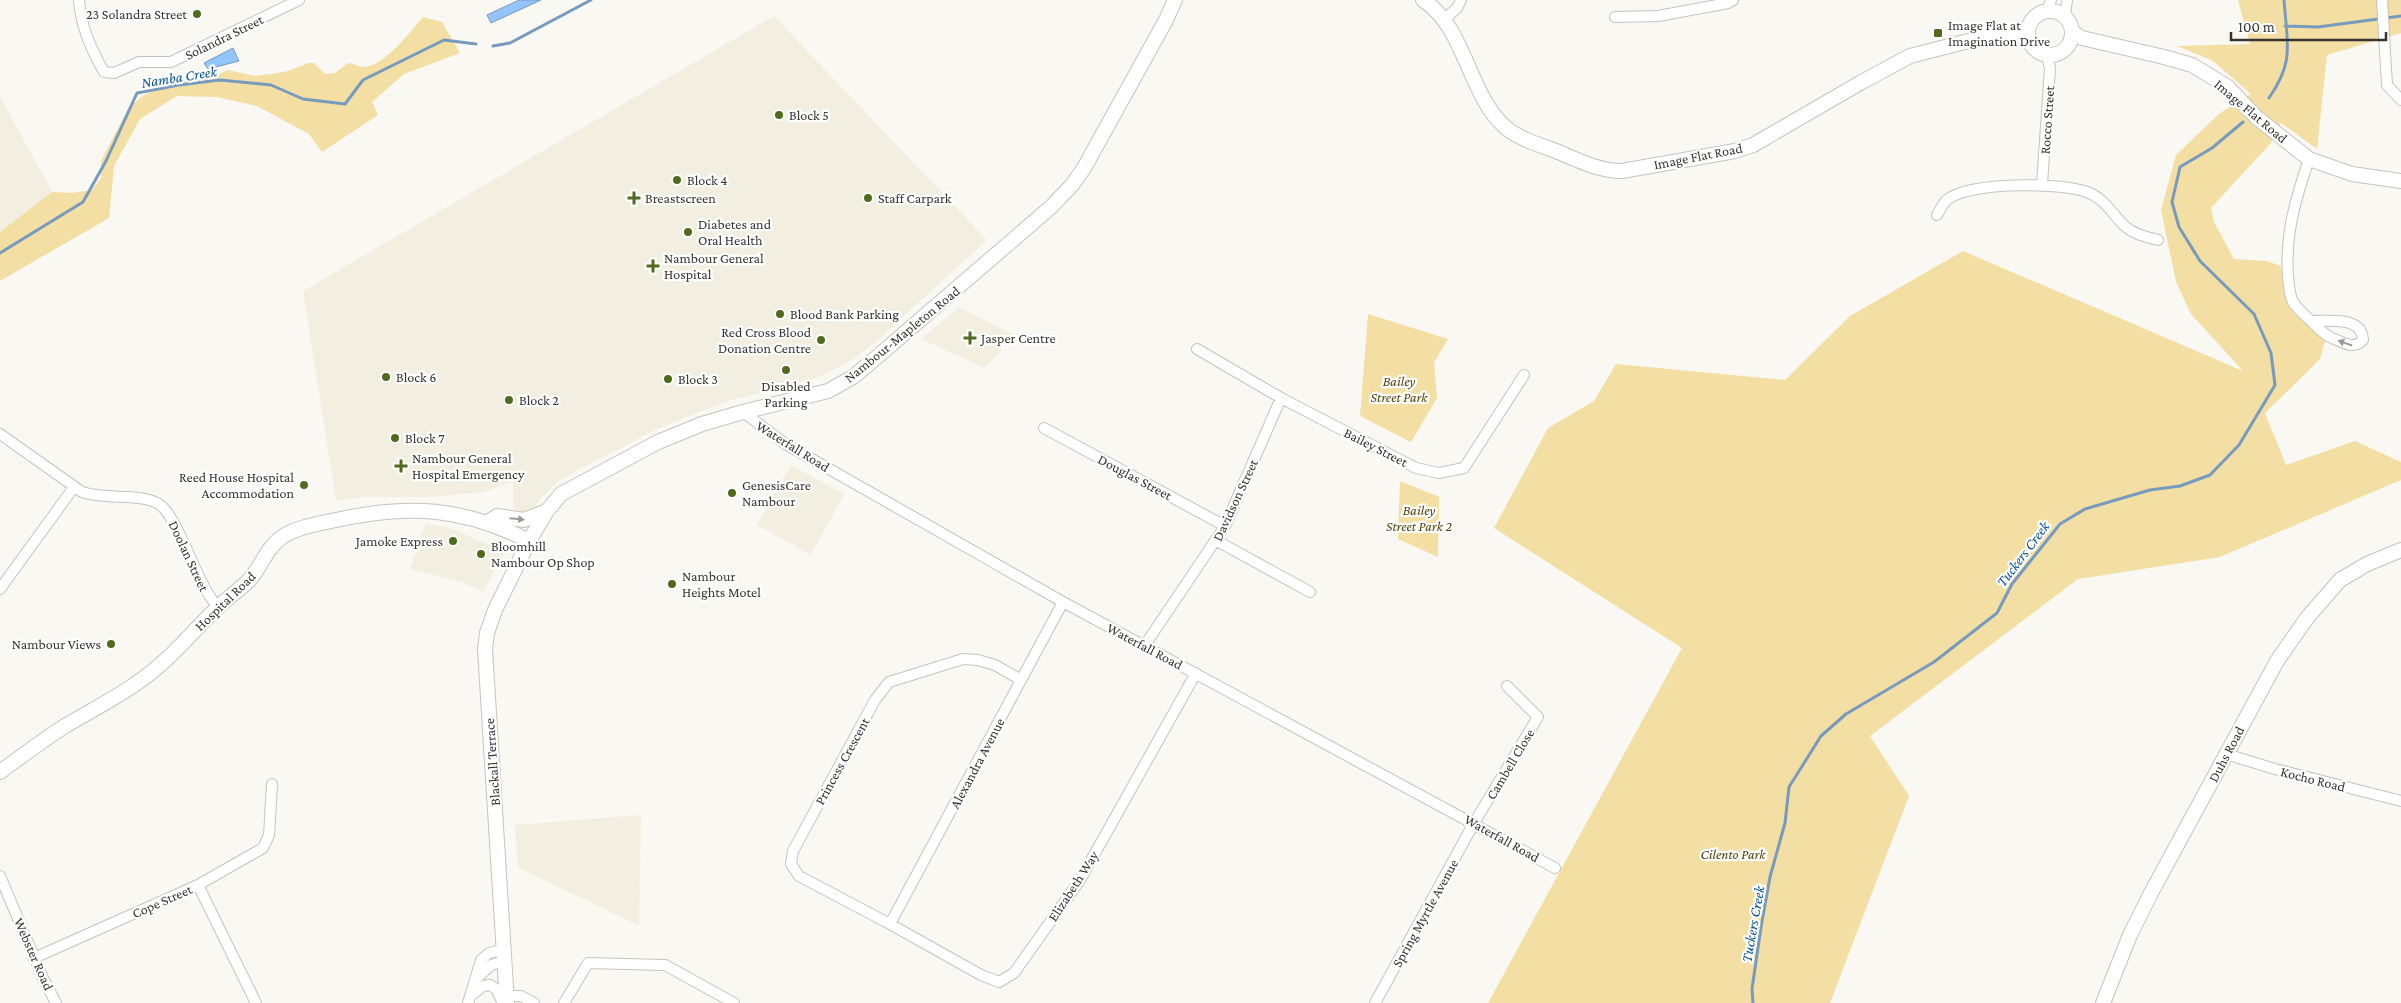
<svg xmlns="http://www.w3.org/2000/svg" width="2401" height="1003" font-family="'Crimson Pro',serif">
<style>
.built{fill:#f2eee0}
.green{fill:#f3dfa3}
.water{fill:#93c5fb;stroke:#779abf}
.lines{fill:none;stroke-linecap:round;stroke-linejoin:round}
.stream{stroke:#779abf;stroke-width:3}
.street-casing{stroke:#c5c3bd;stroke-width:12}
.secondary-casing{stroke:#c5c3bd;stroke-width:16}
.street{stroke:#fff;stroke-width:10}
.secondary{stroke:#fff;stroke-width:14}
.oneway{fill:#9a9a98}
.poi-dot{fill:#506b1e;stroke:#fff;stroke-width:2}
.labels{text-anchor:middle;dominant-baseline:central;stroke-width:4.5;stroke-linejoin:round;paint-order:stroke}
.poi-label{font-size:14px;fill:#353432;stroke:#fff;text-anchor:start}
.street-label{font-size:14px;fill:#353432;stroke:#fff}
.park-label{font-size:14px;font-style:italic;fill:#534309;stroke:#fff}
.water-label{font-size:15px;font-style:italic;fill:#065292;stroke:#fff}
</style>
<rect width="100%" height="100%" fill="#faf8f2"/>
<path class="built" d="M774 16 987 240 871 346 847 363 819 377 725 402 657 429 561 479 543 496 525 518 513 515V481L484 492 427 497H363L336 501 303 291Z
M0 96 52 192 0 232Z
M959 307 1018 337 1008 345 1006 342 1001 344 1000 348 1003 349 985 368 921 339Z
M791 465 844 494 811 555 757 525Z
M426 523 451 528 505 552 483 592 462 582 410 569Z
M641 815 639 926 518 867 515 825Z"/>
<path class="green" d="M2238 0H2401V33L2327 55 2317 149 2281 123 2271 143 2211 208 2214 222 2234 259 2267 261 2281 266 2288 305 2325 341 2320 359 2265 413 2286 465 2355 441 2401 462V480L2220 557 2078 579 1870 736 1909 796 1830 1003H1488L1682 648 1494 528 1548 428 1594 401 1616 364 1785 380 1850 316 1963 251 2243 371 2191 314 2176 282 2161 210 2176 155 2220 113 2251 94 2213 61 2177 46 2250 44Z
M423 17 442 22 460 53 404 74 372 102 378 115 322 152 309 134 257 106 216 97 177 96 140 119 114 166 109 218 0 281V232L52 192 71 193 92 190 101 178V161L129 107 144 95 176 82 207 79 228 70 255 76 271 74 288 71 309 63H314L325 74 335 73 348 63C354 63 358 67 363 67 384 67 411 31 423 17Z
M1368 314 1448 339 1434 363 1437 398 1411 442 1360 416Z
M1400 481 1439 497 1438 557 1398 539Z"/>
<path class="water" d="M519 0H541L491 23 487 15Z
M233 48 239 61 208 69 204 63Z"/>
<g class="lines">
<path class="stream" d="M2285 26 2318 27 2401 16
M493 46 510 43 591 0
M2269 98C2295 61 2287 43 2284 0
M0 253 83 202 106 161 137 93 179 85 220 80 271 85 303 99 345 104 363 80 444 40 476 44
M1753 1003 1752 989 1761 927 1770 877 1785 823 1789 787 1821 736 1846 714 1934 662 1997 613 2012 584 2060 524 2085 509 2150 490 2180 486 2210 475 2239 445 2275 385 2271 353 2254 314 2200 261 2179 227 2172 202 2180 167 2212 148 2243 122"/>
<defs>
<path id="street" d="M79 0C81 27 91 49 104 72L114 73 139 62H171L299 0
M2382 0 2387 85 2401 100
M2047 11 2051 0
M2065 16 2067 0
M1615 17 1658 16 1728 3 1733 0
M1445 19 1457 8 1461 0
M2309 159C2296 198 2285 233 2288 276 2289 284 2289 294 2293 302 2298 310 2305 315 2312 322 2318 327 2324 335 2332 338 2344 343 2354 350 2363 340 2362 316 2329 321 2312 321
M2042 184 2050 68 2047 56
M1937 215C1940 210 1943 203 1948 199 1970 182 2060 182 2087 192 2106 199 2112 215 2126 227 2135 235 2147 237 2158 240
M1197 349 1281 398 1416 468 1439 473 1464 468 1524 375
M743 412 787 445 1063 602 1555 868
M1044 428 1225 526
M0 434 82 492C105 500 138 493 157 503 178 513 195 583 218 607
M1217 541 1310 592
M0 589 74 487
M1145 645 1225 526 1281 398
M1021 680 995 665 978 660 963 659 889 682 875 700 793 851 791 864 799 876 890 924 981 975 999 982 1014 973 1080 880 1196 673
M2226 754 2275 769 2401 801
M0 876 43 978 56 1003
M198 885 256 1003
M890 924 1063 602
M34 958 198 885 263 848 269 835 272 784
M478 977 491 965 504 961
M473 994 483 986 490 985 496 989 503 1003
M506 996H521L534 1003
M468 1003 481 960 489 953 503 950
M564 1003 588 963 665 965 734 1003
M1375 1003 1474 823 1538 717 1507 686"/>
<path id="secondary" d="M1423 0C1466 28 1468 94 1505 127 1519 139 1540 145 1556 151 1578 160 1598 171 1622 171L1735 151 1753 145 1860 83 1910 56 1988 36 2027 34
M2028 33a22 22 0 1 1 44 0a22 22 0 1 1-44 0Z
M2072 32 2082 38 2164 57 2192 65 2228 87 2256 117 2309 159 2352 174 2401 181
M488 522 497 516 524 520 547 511
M0 772C22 756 43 740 65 726 97 707 132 690 160 665 180 648 197 627 216 609 227 598 240 590 250 579 262 566 266 548 282 537 297 527 318 524 336 520 408 504 463 507 529 541
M507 1003 485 649 487 633 495 610 529 541 547 511 561 494 658 442 702 424 743 412 828 391 853 377 870 363 1051 207 1072 185 1084 168 1166 20 1175 0
M2103 1003 2130 935 2151 893 2277 661 2307 618 2340 580 2367 564 2401 550"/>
</defs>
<use href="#street" class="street-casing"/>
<use href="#secondary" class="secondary-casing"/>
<use href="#street" class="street"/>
<use href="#secondary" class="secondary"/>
</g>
<defs><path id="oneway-solid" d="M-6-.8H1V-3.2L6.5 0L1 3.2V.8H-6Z" transform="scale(1.25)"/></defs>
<g class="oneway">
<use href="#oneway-solid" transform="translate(2345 343) rotate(-161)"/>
<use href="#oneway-solid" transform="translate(517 519) rotate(5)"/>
</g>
<g class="poi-dot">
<circle cx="197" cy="14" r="5"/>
<rect x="1933" y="28" width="10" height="10" rx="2.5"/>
<circle cx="779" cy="115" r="5"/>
<circle cx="677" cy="180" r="5"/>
<path d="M631.5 190.5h5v5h5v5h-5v5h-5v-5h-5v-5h5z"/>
<circle cx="868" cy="198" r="5"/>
<circle cx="688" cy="232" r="5"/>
<path d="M650.5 258.5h5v5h5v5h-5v5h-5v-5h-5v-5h5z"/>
<circle cx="780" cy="314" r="5"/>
<path d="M967.5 330.5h5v5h5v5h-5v5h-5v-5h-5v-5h5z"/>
<circle cx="821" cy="340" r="5"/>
<circle cx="786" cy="370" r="5"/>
<circle cx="386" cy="377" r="5"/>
<circle cx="668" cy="379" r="5"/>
<circle cx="509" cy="400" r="5"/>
<circle cx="395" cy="438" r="5"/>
<path d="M398.5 458.5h5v5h5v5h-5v5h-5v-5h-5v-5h5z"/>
<circle cx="304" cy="485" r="5"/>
<circle cx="732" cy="493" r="5"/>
<circle cx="453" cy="541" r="5"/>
<circle cx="481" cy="554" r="5"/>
<circle cx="672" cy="584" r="5"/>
<circle cx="111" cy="644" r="5"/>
</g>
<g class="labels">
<g class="poi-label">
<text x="187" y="14" text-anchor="end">23 Solandra Street</text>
<text x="1948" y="25">Image Flat at<tspan x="1948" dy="16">Imagination Drive</tspan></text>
<text x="789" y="115">Block 5</text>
<text x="687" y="180">Block 4</text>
<text x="645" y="198">Breastscreen</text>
<text x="878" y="198">Staff Carpark</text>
<text x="698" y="224">Diabetes and<tspan x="698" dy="16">Oral Health</tspan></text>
<text x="664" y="258">Nambour General<tspan x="664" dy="16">Hospital</tspan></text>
<text x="790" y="314">Blood Bank Parking</text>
<text x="811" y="332" text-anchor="end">Red Cross Blood<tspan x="811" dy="16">Donation Centre</tspan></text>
<text x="981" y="338">Jasper Centre</text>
<text x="396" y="377">Block 6</text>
<text x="678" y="379">Block 3</text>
<text x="786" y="386" text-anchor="middle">Disabled<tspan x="786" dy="16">Parking</tspan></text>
<text x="519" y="400">Block 2</text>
<text x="405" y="438">Block 7</text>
<text x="412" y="458">Nambour General<tspan x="412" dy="16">Hospital Emergency</tspan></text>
<text x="294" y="477" text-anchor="end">Reed House Hospital<tspan x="294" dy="16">Accommodation</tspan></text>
<text x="742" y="485">GenesisCare<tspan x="742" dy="16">Nambour</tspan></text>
<text x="443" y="541" text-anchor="end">Jamoke Express</text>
<text x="491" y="546">Bloomhill<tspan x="491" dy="16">Nambour Op Shop</tspan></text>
<text x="682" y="576">Nambour<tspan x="682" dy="16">Heights Motel</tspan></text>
<text x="101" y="644" text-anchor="end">Nambour Views</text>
</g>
<g class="street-label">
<text transform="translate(224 37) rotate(-26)">Solandra Street</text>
<text transform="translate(2251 111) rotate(40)">Image Flat Road</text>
<text transform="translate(2047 120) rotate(-86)">Rocco Street</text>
<text transform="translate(1698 156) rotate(-11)">Image Flat Road</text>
<text transform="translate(902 334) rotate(-39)">Nambour-Mapleton Road</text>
<text transform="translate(793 446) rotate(32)">Waterfall Road</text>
<text transform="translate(1376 447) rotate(27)">Bailey Street</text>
<text transform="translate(1135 477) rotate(28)">Douglas Street</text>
<text transform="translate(1235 500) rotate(-65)">Davidson Street</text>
<text transform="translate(189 556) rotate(65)">Doolan Street</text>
<text transform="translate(225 601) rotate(-44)">Hospital Road</text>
<text transform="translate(1145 646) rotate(28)">Waterfall Road</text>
<text transform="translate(2226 754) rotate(-62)">Duhs Road</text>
<text transform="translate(842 761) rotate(-61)">Princess Crescent</text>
<text transform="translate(492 762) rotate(-94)">Blackall Terrace</text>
<text transform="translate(977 763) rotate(-62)">Alexandra Avenue</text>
<text transform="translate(1510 764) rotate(-59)">Cambell Close</text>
<text transform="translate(2313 779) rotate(14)">Kocho Road</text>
<text transform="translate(1502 838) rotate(29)">Waterfall Road</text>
<text transform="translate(1073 886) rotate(-57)">Elizabeth Way</text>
<text transform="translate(162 901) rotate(-24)">Cope Street</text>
<text transform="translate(1425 913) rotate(-61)">Spring Myrtle Avenue</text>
<text transform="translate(34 954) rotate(66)">Webster Road</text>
</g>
<g class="park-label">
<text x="1399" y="381">Bailey<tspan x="1399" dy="16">Street Park</tspan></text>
<text x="1419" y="510">Bailey<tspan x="1419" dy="16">Street Park 2</tspan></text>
<text x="1733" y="854">Cilento Park</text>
</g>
<g class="water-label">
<text transform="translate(179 77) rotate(-9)">Namba Creek</text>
<text transform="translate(2023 554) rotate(-53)">Tuckers Creek</text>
<text transform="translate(1753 924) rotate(-80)">Tuckers Creek</text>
</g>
</g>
<path d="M2231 32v8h155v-8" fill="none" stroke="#353432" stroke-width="2.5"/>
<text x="2238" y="32" font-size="15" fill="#353432" stroke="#ffffff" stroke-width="4" paint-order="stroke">100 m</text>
</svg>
